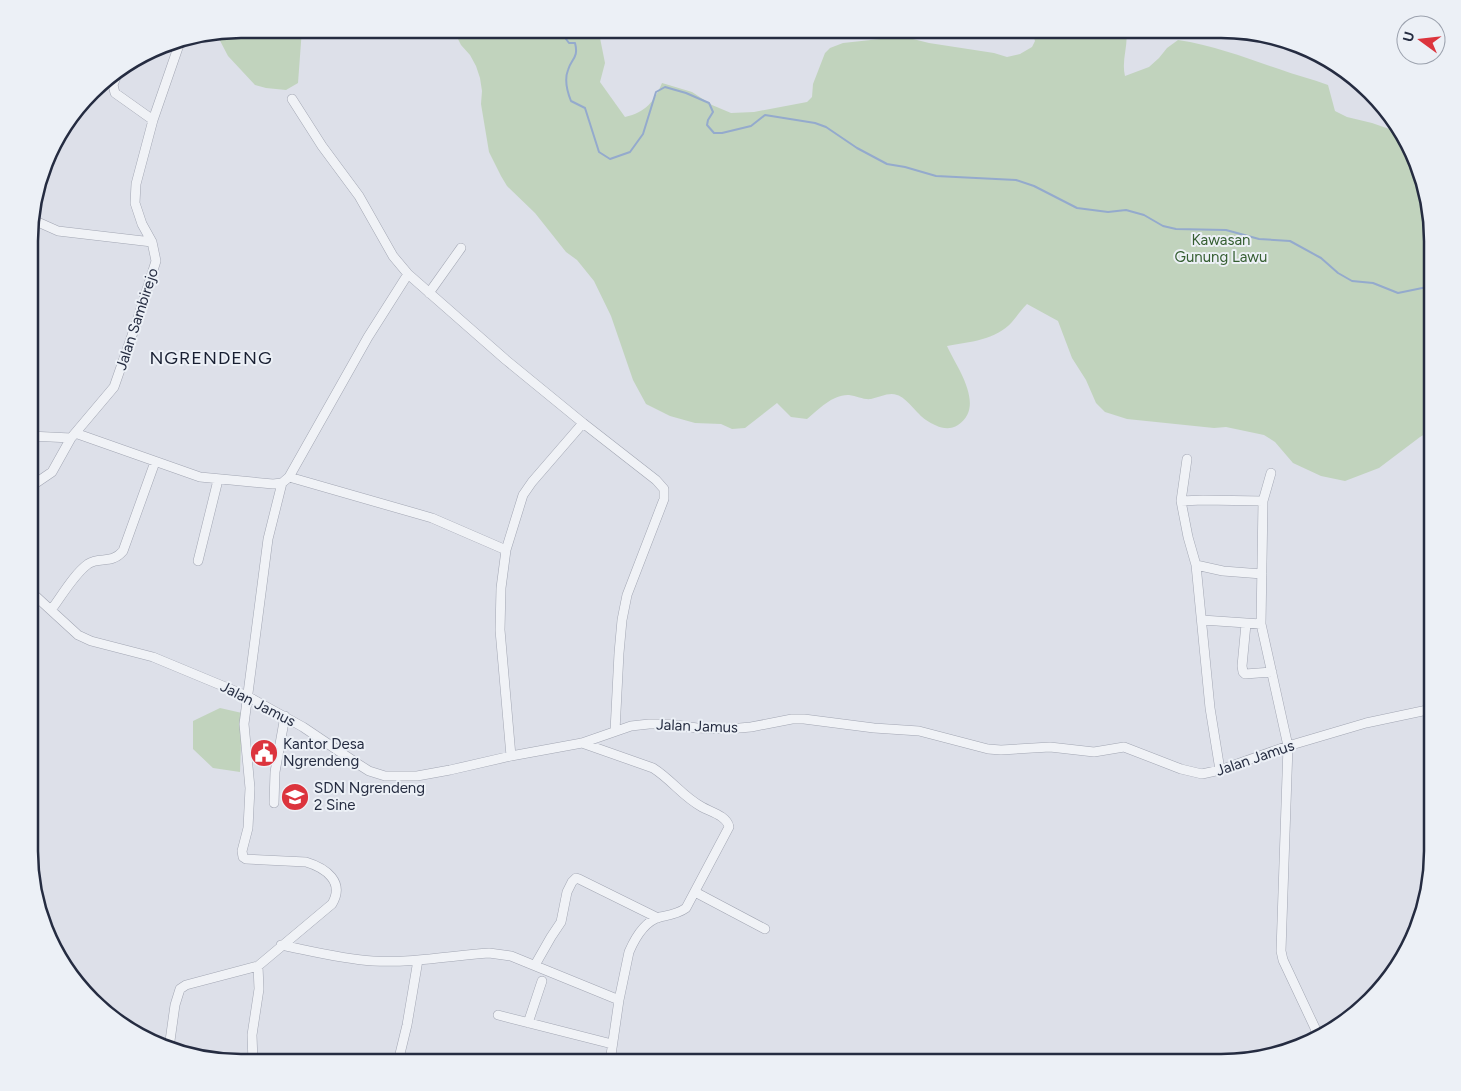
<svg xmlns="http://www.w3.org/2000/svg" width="1461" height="1091" font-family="Figtree,sans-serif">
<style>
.green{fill:#c1d3bd}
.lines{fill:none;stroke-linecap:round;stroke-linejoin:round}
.stream{stroke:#94aacd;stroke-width:2}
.minor-casing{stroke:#a2a6b3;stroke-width:10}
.minor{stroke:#f0f2f6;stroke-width:9}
.labels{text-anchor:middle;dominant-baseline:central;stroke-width:4;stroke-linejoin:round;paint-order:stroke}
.park-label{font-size:15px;fill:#355e31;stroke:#ecf0f6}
.street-label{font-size:15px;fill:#252c41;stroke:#ecf0f6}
.poi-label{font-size:15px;fill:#252c41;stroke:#ecf0f6;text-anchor:start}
.quarter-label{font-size:18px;letter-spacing:1px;fill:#171e31;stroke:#ecf0f6}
.rim{fill:none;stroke:#252c41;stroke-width:2.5}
</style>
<rect width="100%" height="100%" fill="#dde0e9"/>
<path class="green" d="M241 29H302L298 83 286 90 266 88 255 85 228 56 216 33Z
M453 29H602L600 38 605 63 600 82 625 117C646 112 654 102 662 83L692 92 712 105 731 113 754 112 807 102 812 97 813 84 825 53 830 48 843 43 880 39 892 35 905 37 929 43 994 53 1007 57 1020 54 1032 47 1035 41 1031 29H1126C1129 45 1121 60 1125 76L1149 67 1159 58 1167 48 1178 40C1213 45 1246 58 1279 69 1295 75 1312 79 1328 85L1335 111 1347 117 1372 123 1395 131 1411 147 1432 240V430L1420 437 1379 468 1345 481 1321 476 1293 463 1275 442 1264 435 1226 427 1214 428 1127 419 1105 412 1096 403 1086 380 1072 358 1058 321 1027 304C1021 310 1017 316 1012 322 996 340 969 342 947 346 957 368 986 406 958 425 947 432 935 426 926 420 917 414 906 397 897 395 889 392 880 397 871 399 864 400 857 396 849 395 833 394 819 409 807 419L791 417 777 403 745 428 732 429 721 424 695 423 670 416 646 404 633 380 611 316 594 281 577 260 566 252 535 213 507 186 501 176 489 152 481 104 482 91 480 78 476 66 470 55 461 45Z
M220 708 242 713 240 772 213 768 193 749V721Z"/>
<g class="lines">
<path class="stream" d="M565 29 563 35 569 43H575C579 58 571 59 568 70 564 80 567 91 571 101L585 108 599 152 610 159 630 152 643 134 656 92 665 87 686 93 709 103 713 112 708 120 707 125 714 133H722L751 126 765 115 815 123 826 127 857 148 887 164 905 167 936 176 1016 180 1034 186 1077 208 1108 212 1126 210 1144 215 1163 226 1176 229 1226 230 1259 239 1290 241 1321 258 1338 273 1352 281 1373 283 1398 293 1432 286"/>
<defs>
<path id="minor" d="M118 72 113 85 115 93 153 120
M1358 82 1359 80
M292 99 322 146 359 196 393 256 408 274 506 360 583 423 656 480 664 489V499L627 595 622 620 619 653 615 731
M31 219 58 231 152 242
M429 293 461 248
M75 433 200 477 273 484 282 483 289 477 432 518 506 550
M30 436 71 438
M1271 473 1263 501 1261 624 1288 746 1281 951 1283 960 1315 1028V1039
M289 477 368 337 408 274
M30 487 52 472 71 438 114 387 136 324 156 261 152 242 142 224 135 203 136 184 153 120 181 39
M1181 501 1187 459
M198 561 218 480
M1196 565 1223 571 1262 574
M30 591 78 635 91 641 153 657 247 696 303 727 358 764 369 771 385 776H417L450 770 511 756 582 743 631 726 649 724H669L697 728 728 729 751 727 792 719H804L874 728 919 731 988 749 1001 750 1050 747 1094 752 1124 747 1181 769 1202 774 1220 770 1288 746 1366 723 1432 709
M51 610C61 597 74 574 88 564 100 556 111 565 123 551L155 462
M1202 620 1261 624
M1246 624 1242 666 1243 672 1245 674 1272 672
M582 743 653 768C672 780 682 796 702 807 711 812 727 816 729 827L686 908C678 914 669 915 660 917 645 921 635 938 629 952L619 1000 610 1062
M511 756 500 630 501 588 506 550 523 495 532 482 583 423
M1220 770 1210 708 1196 565 1188 537 1181 501 1203 500 1263 501
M274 803 275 772 285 716
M695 892 765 929
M281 945C311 951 342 959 373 961 412 963 450 956 489 953L511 956 619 1000
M535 965 551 937 561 922 567 892 572 882 576 878 579 879 658 918
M498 1015 612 1044
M528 1023 542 981
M169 1048 175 1005 180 989 186 985 258 966 332 904C345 882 326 868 306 862L246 859 243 857 242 851 248 828 250 788 244 724 268 539 282 483
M253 1062 252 1035 259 989 258 966
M398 1062 407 1025 418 960"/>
</defs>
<use href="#minor" class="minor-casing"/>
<use href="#minor" class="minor"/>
</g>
<defs>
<symbol id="civic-disc" viewBox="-11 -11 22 22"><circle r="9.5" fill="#dc343d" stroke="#ecf0f6"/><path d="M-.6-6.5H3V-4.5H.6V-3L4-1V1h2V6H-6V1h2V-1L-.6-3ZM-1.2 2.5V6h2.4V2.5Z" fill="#fff"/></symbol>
<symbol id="school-disc" viewBox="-11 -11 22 22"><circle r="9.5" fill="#dc343d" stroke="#ecf0f6"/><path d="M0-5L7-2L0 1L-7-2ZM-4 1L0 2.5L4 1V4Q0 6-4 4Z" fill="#fff"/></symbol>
</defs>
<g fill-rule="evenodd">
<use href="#civic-disc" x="248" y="737" width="32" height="32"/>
<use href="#school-disc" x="279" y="781" width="32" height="32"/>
</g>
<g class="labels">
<g class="park-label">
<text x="1221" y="240">Kawasan<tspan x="1221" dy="17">Gunung Lawu</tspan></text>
</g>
<g class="street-label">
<text transform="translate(137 319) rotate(-72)">Jalan Sambirejo</text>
<text transform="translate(258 704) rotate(27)">Jalan Jamus</text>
<text transform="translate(697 726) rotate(2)">Jalan Jamus</text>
<text transform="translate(1255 758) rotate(-19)">Jalan Jamus</text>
</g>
<g class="poi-label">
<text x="283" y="744">Kantor Desa<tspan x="283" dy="17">Ngrendeng</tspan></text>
<text x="314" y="788">SDN Ngrendeng<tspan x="314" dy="17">2 Sine</tspan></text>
</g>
<g class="quarter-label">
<text x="211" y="358">NGRENDENG</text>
</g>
</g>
<path d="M0 0H1461V1091H0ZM241 38H1221A203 203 0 0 1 1424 241V851A203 203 0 0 1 1221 1054H241A203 203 0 0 1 38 851V241A203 203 0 0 1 241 38Z" fill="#ecf0f6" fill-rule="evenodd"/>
<path class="rim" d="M241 38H1221A203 203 0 0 1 1424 241V851A203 203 0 0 1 1221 1054H241A203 203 0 0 1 38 851V241A203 203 0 0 1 241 38Z"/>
<g transform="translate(1421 40) rotate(285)"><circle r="24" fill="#ecf0f6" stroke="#9ca2ae"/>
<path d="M0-4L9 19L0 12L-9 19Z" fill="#dc343d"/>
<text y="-8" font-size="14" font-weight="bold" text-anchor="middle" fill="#252c41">U</text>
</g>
</svg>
